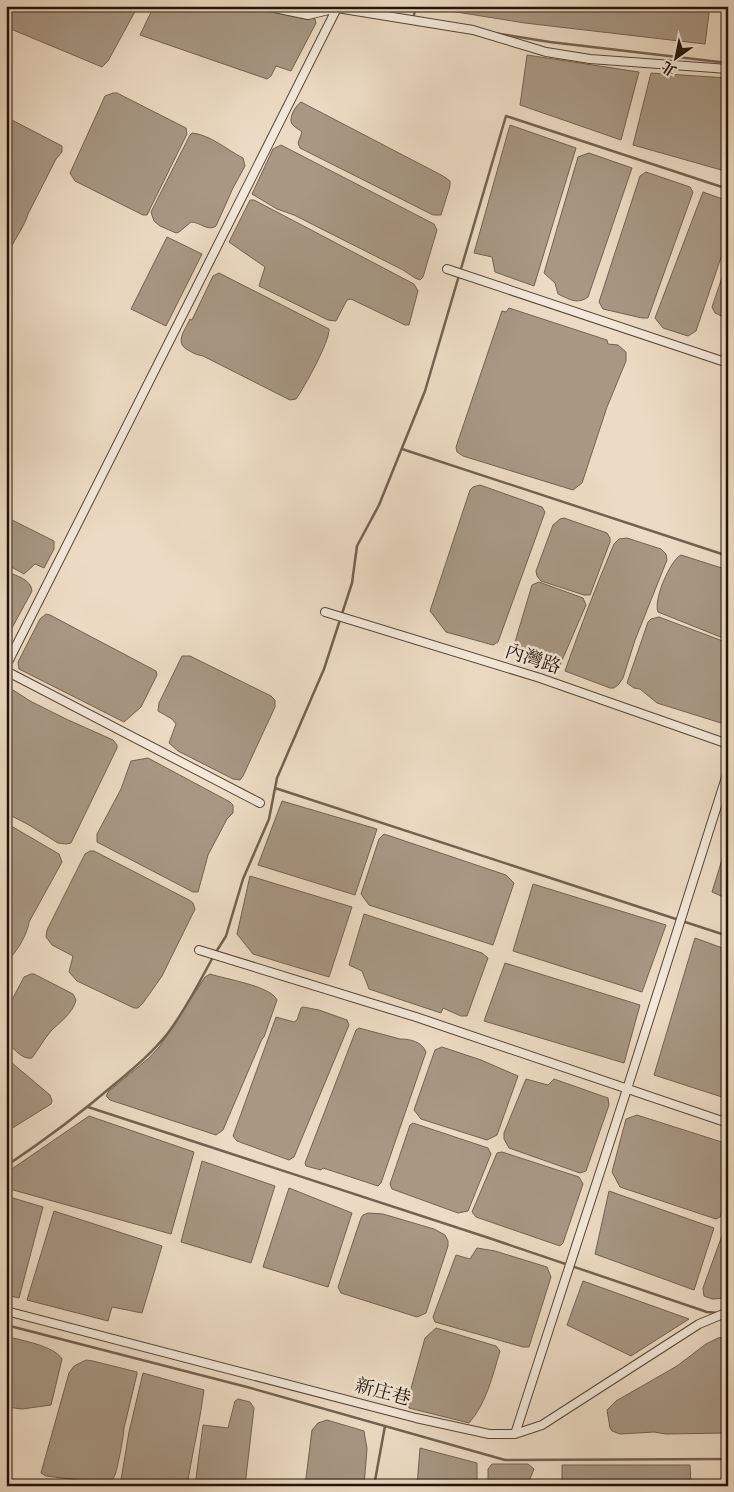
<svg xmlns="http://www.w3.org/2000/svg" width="734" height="1492" font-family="'Libre Bodoni','Noto Serif TC',serif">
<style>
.water{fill:#a79783;stroke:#726251}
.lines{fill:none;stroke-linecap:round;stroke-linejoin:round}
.stream{stroke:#726251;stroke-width:2.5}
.street-casing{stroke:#544536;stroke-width:10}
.street{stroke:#f3e8d9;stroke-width:8}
.labels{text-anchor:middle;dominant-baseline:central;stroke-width:5;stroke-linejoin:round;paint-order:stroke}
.street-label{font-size:19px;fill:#221306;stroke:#f3e8d9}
</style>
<rect width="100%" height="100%" fill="#ecdbc4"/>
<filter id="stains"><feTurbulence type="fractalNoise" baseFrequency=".004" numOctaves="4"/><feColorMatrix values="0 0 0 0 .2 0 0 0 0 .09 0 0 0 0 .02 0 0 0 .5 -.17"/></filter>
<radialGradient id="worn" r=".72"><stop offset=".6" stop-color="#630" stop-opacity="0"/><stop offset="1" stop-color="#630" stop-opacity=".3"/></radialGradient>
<path class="water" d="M6 6H138L108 61 102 67 6 27Z
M154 6H253L308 15 315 19 316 23 291 71 276 66 271 76 267 79 140 35Z
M419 6H710L705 44 525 23Z
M527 55 639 72 621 140 520 105Z
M651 73 728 78V160L725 171 633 145Z
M113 93H117L186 128 187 134 147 215H143L75 181 70 173 105 96Z
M301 102 443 176 450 181V186L441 215H433L300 148 298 143 302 132C300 130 294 127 292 124 288 118 296 105 301 102Z
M6 117 62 146V152L56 159 28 214C26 223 15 239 10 249L6 251Z
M510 125 576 148 534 286 495 272 492 257 474 253Z
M192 133C211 135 227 150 243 158L245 166 233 188 216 226C208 232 200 222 191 222L179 232 176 233 160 226 154 221 151 212 190 135Z
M281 145 434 224 437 230 423 277 420 280 415 278 403 270 294 215 277 209 252 194 273 149Z
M589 153 632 168 588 297C577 305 569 299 558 294L555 283 544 273 578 157Z
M646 172 690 187 693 192 648 318H642L603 309 599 302 640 176Z
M703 192 728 201V237L696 331 688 336 663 328 655 318Z
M250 200H254L275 211 414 284 418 291 409 325H405L351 299 347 300 336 321 328 320 259 286 265 267 229 242Z
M167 237 202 254 166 326 131 309Z
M728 260V319L715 313 712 307Z
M219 273 329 329C330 341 304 388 296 399L290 400 203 356C197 355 193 353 188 350 174 343 185 330 190 319L192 320 213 276Z
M509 308 607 340 608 344 618 345 626 352V361L607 407 582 483 573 490 463 456 457 452 456 447 502 311 506 312Z
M480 485 542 507 545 512 498 642 493 645 446 632 430 611 470 490 473 487Z
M6 517 54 541V549L44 568 35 564 24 574 6 564Z
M564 518 607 533 610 538V542L590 595H584L541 581 537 576 536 571 553 525 560 519Z
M627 538 661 549 666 554 667 560 635 640 623 678 619 684 614 688H610L565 671C580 628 596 586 614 544L619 539Z
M681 555 728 570V640L658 612C653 601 670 560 681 555Z
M6 571C16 576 31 579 32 591L6 639Z
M539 582 583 598 586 605 560 665 555 669 513 653V649L532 585Z
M46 614 50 615 156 671 157 675 141 707 124 722 19 669 18 662 40 619Z
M659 617 728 643V717L726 720 721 723 657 703 640 689 634 688 627 683 648 622 651 619Z
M182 656H190L271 696 275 700V707L243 776 240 780 233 779 178 751 169 743 176 724 172 719 158 711 159 703Z
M7 688H10L30 701 66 719 113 740 117 745V748L71 843 66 844 58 843 29 825 6 813Z
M148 758 230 802 233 805V813L227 819 208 855 198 892H193L97 842V834L121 789 131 761Z
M282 801 377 829 355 895 258 865Z
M6 823 59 854 62 862 29 922C28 933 15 956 6 961Z
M384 834 506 875 514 883 493 945 369 905 361 894 379 839Z
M728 840V899L712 892Z
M90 851H94L189 900 193 903 195 909 162 976 143 1003 138 1008H134L77 981 69 972 73 956 52 945 46 937 47 930 85 854Z
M250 876 352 907 329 977 253 954 237 934Z
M533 884 666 925 642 992 513 951Z
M364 914 482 953 488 958 467 1016H461L443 1008 441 1013 369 989 362 971 349 965Z
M695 938 728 950V1099L654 1075Z
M505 963 640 1005 624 1063 484 1021Z
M31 974H34L73 994 76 1000C73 1013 60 1022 51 1031 44 1039 38 1050 32 1058 22 1060 13 1048 6 1041V1011L24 977Z
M210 974C225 979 271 986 277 1000L264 1037 262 1039 223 1130 216 1135 110 1100 106 1096 109 1091 149 1058 160 1046 205 977Z
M303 1007 319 1010 347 1020 349 1025 294 1157 289 1160 237 1141 233 1136 276 1017 294 1022 297 1020 301 1008Z
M359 1028 400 1039C411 1039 422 1042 426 1052L381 1183 378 1186 323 1168 321 1170 306 1166 305 1163 356 1030Z
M442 1047 481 1060 518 1076 497 1135 487 1140 421 1119 414 1110 435 1050Z
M6 1058 50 1095 52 1101 51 1104 6 1132Z
M526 1079 548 1085 554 1079 608 1098 609 1105 586 1171 580 1173 509 1148 504 1139V1133Z
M637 1115 728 1144V1191L720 1217 716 1219 620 1187 612 1172 626 1119Z
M89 1116 194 1152 171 1234 6 1188V1173Z
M413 1123 488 1148 491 1154 468 1211 458 1213 392 1189 390 1184 410 1125Z
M502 1152 579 1177 583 1184 563 1243 560 1246 476 1217 472 1212 497 1153Z
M202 1161 275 1186 251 1263 181 1242Z
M289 1188 352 1213 328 1287 263 1267Z
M609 1191 714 1228 694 1290 595 1254Z
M6 1196 43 1207 19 1298 6 1295Z
M54 1211 162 1246 142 1313 112 1307 108 1321 27 1300Z
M368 1213 383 1214 434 1229 445 1235 448 1241V1246L426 1313 417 1317 341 1293 338 1287 361 1218 363 1215Z
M728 1219V1298L712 1299 704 1296 703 1288Z
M477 1248 495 1251 547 1267 551 1277 529 1347H523L435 1322 433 1317 456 1255 470 1259Z
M583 1281 689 1319 631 1356 567 1325Z
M436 1328 496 1346 500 1351C493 1375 486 1404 469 1423L409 1408 407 1403 425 1338Z
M6 1336C22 1341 53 1345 62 1359L51 1405 22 1409 6 1407Z
M728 1336V1433L666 1434 654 1432 620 1434 612 1431 610 1428 607 1410 616 1401 677 1366 706 1344 718 1338Z
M86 1360 93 1361 137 1372V1374L124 1428C124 1434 117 1473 114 1477 111 1482 108 1482 103 1483L46 1476 41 1473 69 1373 74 1366Z
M143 1373 204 1390C200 1421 193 1450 188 1480L186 1486H160L125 1483 121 1480 129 1432Z
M238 1399 250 1402 254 1408 245 1486H195L203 1425 228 1428 235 1401Z
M327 1420 364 1431 367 1449 364 1486H305L312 1430 318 1423Z
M420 1448 477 1463V1486H417Z
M492 1464H528L534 1469 527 1486H488V1469Z
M562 1465H690L691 1486H565L562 1485Z"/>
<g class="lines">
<path class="stream" d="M413 19 416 6
M494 33 550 42 728 63
M402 449 728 556
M275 788 728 936
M216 952 226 936 243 879 269 819 277 778 324 669 352 583 357 546 379 505 425 391 506 116 728 189
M88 1107 489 1238 707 1312 719 1313
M6 1166C45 1140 81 1113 116 1083 135 1067 153 1052 168 1033 186 1009 199 983 213 957
M6 1325 247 1387 505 1460 728 1459
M374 1486 385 1426"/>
<defs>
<path id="street" d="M265 6 308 15 337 8 473 30 546 52 590 59 728 69
M447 269 728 363
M325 612 540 678 728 744
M6 666 337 8
M6 671 260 803
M199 950 416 1017 728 1123
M6 1311 416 1418 489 1434H515L542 1425 699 1324 728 1312
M515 1434 627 1089 728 771"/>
</defs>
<use href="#street" class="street-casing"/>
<use href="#street" class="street"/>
</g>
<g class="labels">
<g class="street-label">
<text transform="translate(533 659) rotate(18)">內灣路</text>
<text transform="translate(383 1392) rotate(15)">新庄巷</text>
</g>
</g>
<rect width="734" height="1492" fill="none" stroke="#ecdbc4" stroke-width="25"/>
<rect x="8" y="8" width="719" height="1477" fill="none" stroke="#221306" stroke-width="2.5"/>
<rect x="12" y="12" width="709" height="1467" fill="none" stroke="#221306"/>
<g transform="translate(676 58) rotate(213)" stroke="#f3e8d9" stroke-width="4" paint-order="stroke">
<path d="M0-4L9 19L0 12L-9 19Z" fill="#221306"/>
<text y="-8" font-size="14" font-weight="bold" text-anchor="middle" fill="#221306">北</text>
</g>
<rect width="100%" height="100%" filter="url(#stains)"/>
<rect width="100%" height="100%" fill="url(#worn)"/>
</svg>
